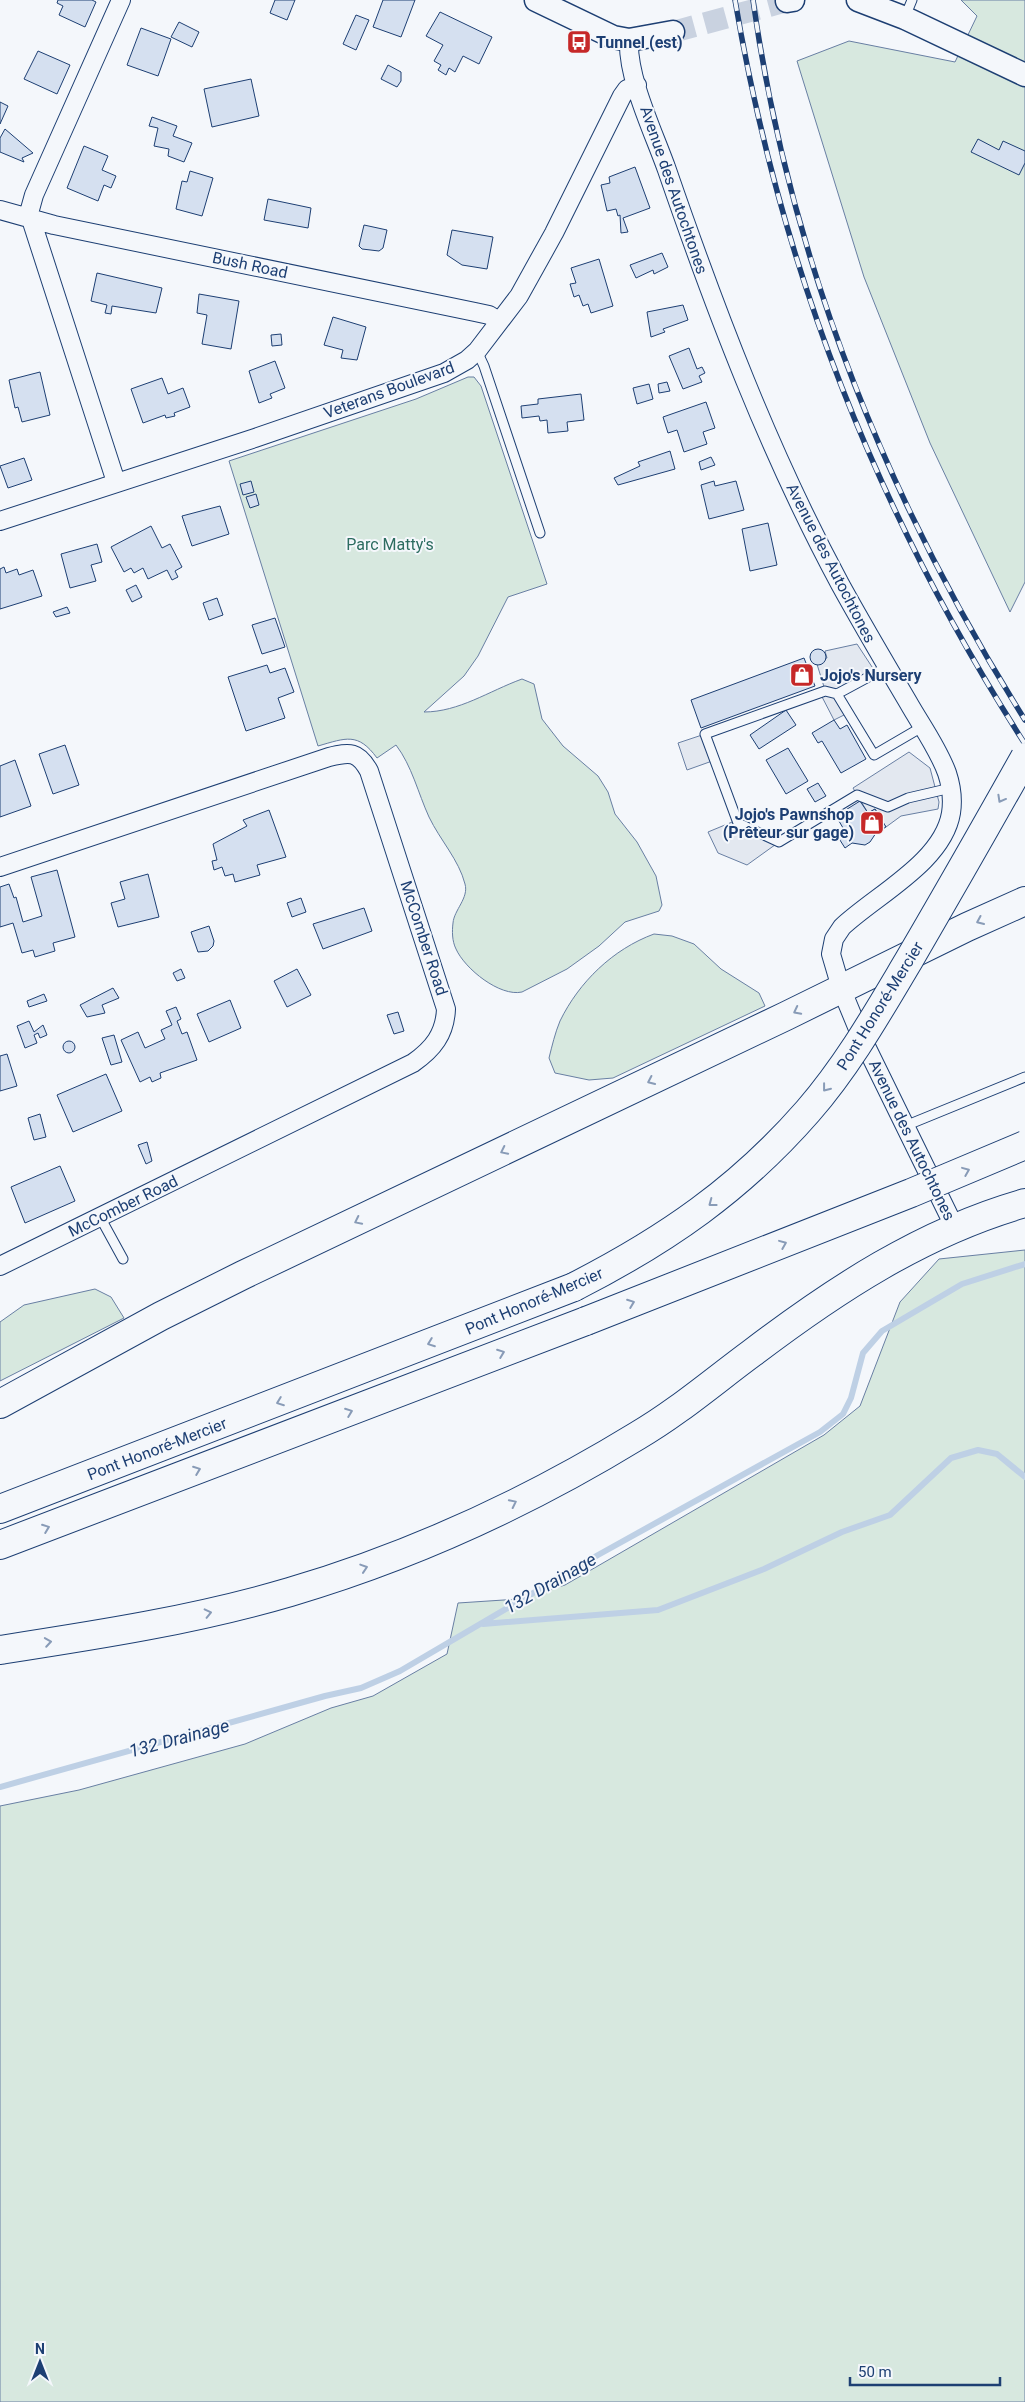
<svg xmlns="http://www.w3.org/2000/svg" width="1025" height="2402" font-family="Roboto,sans-serif">
<style>
.green{fill:#d7e8df;stroke:#687fa3}
.parking{fill:#e3e8f0;stroke:#687fa3}
.lines{fill:none;stroke-linecap:round;stroke-linejoin:round}
.stream{stroke:#bed0e5;stroke-width:6}
.building{fill:#d5e0f0;stroke:#1d3f73}
.tertiary-tunnel{stroke:#c9d2e0;stroke-width:22;stroke-dasharray:22 11;stroke-linecap:butt}
.service-casing{stroke:#1d3f73;stroke-width:11}
.minor-casing{stroke:#1d3f73;stroke-width:20}
.tertiary-casing{stroke:#1d3f73;stroke-width:25}
.trunk-casing{stroke:#1d3f73;stroke-width:30}
.service{stroke:#f4f7fb;stroke-width:9}
.minor{stroke:#f4f7fb;stroke-width:18}
.tertiary{stroke:#f4f7fb;stroke-width:22}
.trunk{stroke:#f4f7fb;stroke-width:28}
.rail-casing{stroke:#1d3f73;stroke-width:5.5}
.rail{stroke:#f4f7fb;stroke-width:4;stroke-dasharray:11;stroke-linecap:butt}
.trunk-bridge-casing{stroke:#1d3f73;stroke-width:30;stroke-linecap:butt}
.trunk-bridge{stroke:#f4f7fb;stroke-width:28}
.oneway{stroke:#889bb7}
.labels{text-anchor:middle;dominant-baseline:central;stroke-width:4;stroke-linejoin:round;paint-order:stroke}
.poi-label{font-size:16px;font-weight:bold;fill:#1d3f73;stroke:#f4f7fb;text-anchor:start}
.street-label{font-size:16px;fill:#1d3f73;stroke:#f4f7fb}
.park-label{font-size:16px;fill:#2c6c60;stroke:#f4f7fb}
.water-label{font-size:18px;font-style:italic;fill:#1d3f73;stroke:#f4f7fb}
</style>
<rect width="100%" height="100%" fill="#f4f7fb"/>
<path class="green" d="M961 0H1025V582L1010 612 930 443 864 277 797 61 849 41 955 62 977 16Z
M468 377H474L481 386 547 584 508 597 478 656 464 676 424 712C459 712 489 691 522 679L534 684 542 719 563 746 598 776 608 792 615 814 637 842 656 876 662 905 659 911 625 922 599 946 567 969 522 992C500 997 465 969 456 949 452 941 452 931 453 923 454 910 469 898 465 884 459 860 440 840 429 817 418 793 412 766 396 745L377 758C358 732 346 738 318 746L229 461 416 399Z
M654 934 672 936 694 944 721 969 759 993 765 1006 613 1078 589 1080 555 1073 549 1058C552 1046 555 1033 560 1021 579 982 613 949 654 934Z
M1025 1250V2402H0V1806L79 1790 245 1744 331 1708 373 1696 447 1654 458 1603 519 1599 565 1585 824 1435 860 1406 900 1302 939 1259Z
M95 1289 111 1297 124 1318 0 1381V1322L24 1305Z"/>
<path class="parking" d="M857 644 876 673 837 694 848 713 834 720 820 693 825 690 816 661 827 658 825 651Z
M705 734 715 760 687 770 678 743Z
M909 752 930 768 939 802 938 809 901 816 886 827 875 809 868 813 853 788Z
M737 820 779 842 747 865 718 853 708 832Z"/>
<g class="lines">
<path class="stream" d="M483 1624 658 1610 764 1569 842 1532 890 1515 951 1458 978 1450 997 1454 1025 1477
M0 1787 325 1696 361 1688 400 1671 598 1555 820 1432 843 1414 851 1398 863 1353 882 1331 962 1284 1025 1264"/>
</g>
<path class="building" d="M58 0H92L96 2 85 27 59 15 63 6 57 3Z
M275 0H295L287 20 270 13Z
M383 0H415L401 37 373 27Z
M440 12 492 37 479 64 463 56 455 72 449 68 446 75 438 70 441 65 434 61 443 45 426 36Z
M356 15 369 20 356 50 343 44Z
M179 22 199 32 192 47 171 37Z
M141 28 171 39 158 76 127 65Z
M38 51 70 65 57 94 24 79Z
M388 65 401 72V81L397 87 381 79Z
M251 79 259 116 212 127 204 89Z
M0 102 8 106 0 124Z
M152 117 177 126 173 136 192 143 184 162 168 156 169 149 154 146 158 128 149 126Z
M5 129 33 153 22 158 24 162 0 152V138Z
M978 139 999 150 1003 141 1025 151V163L1019 175 971 152Z
M84 146 108 156 102 170 116 176 111 188 104 185 98 201 67 188Z
M635 167 650 208 623 218 628 232 621 233 620 215 618 216 616 209 607 211 601 185 610 183 609 177Z
M190 171 213 178 202 216 176 209 182 181 187 182Z
M268 199 311 208 308 228 264 220Z
M364 225 387 230 383 248 379 251 362 249 359 246Z
M452 230 493 237 487 269 462 265 447 255Z
M662 253 668 267 654 274 653 270 636 278 630 265Z
M599 259 613 306 591 313 588 304 583 306 579 295 574 297 570 284 576 283 571 268Z
M97 273 162 288 156 313 112 306 111 314 105 313 107 305 91 301Z
M199 294 239 301 231 349 202 344 207 315 197 313Z
M683 305 688 320 663 329 665 332 651 337 647 312Z
M333 317 366 327 357 360 341 358 343 350 324 345Z
M281 334 282 345 272 346 271 335Z
M689 348 697 369 702 367 705 373 699 376 702 382 683 389 669 356Z
M275 361 285 388 270 394 272 398 259 403 249 371Z
M40 372 50 415 22 422 18 407 15 408 9 380Z
M162 378 168 394 183 388 190 407 174 413 175 416 166 418 165 415 143 423 131 389Z
M667 382 670 391 659 393 658 384Z
M649 384 653 399 637 404 633 388Z
M581 394 584 420 567 422 568 431 548 433 547 420 540 421 539 416 522 418 521 406 538 404V399Z
M706 402 715 428 703 432 707 444 684 452 677 430 668 433 663 417Z
M670 451 675 469 618 485 614 478 640 466 638 462Z
M711 457 715 465 701 470 699 462Z
M24 458 32 480 8 488 0 466Z
M251 481 254 492 243 495 240 484Z
M714 481 715 486 736 481 744 510 709 519 701 485Z
M256 494 259 505 250 508 246 497Z
M220 506 229 534 192 546 182 516Z
M768 523 777 565 750 571 742 529Z
M151 526 162 548 170 544 182 567 175 571 178 577 172 580 167 570 148 579 143 568 134 573 131 568 124 572 111 547Z
M97 544 102 562 91 565 96 581 70 588 61 554Z
M4 567 6 573 17 569 19 575 33 570 42 596 0 609V569Z
M136 585 142 597 132 602 126 590Z
M217 598 223 615 209 620 203 603Z
M67 607 70 613 56 617 53 612Z
M275 618 285 647 262 654 252 625Z
M810 657a8 8 0 1 1 16 0a8 8 0 1 1-16 0Z
M804 658 815 686 701 728 691 700Z
M267 665 270 673 285 668 294 692 278 698 285 718 246 731 228 677Z
M786 710 796 725 759 749 750 735Z
M834 720 840 729 847 725 866 759 841 773 822 741 818 743 812 733Z
M65 745 79 785 53 794 39 754Z
M788 748 808 781 786 794 766 760Z
M15 760 31 806 0 817V766Z
M818 783 826 796 815 802 807 789Z
M860 801 868 813 875 809 886 827 876 833 870 842 865 845 852 843 845 848 838 837 846 833 836 816Z
M269 810 286 857 257 865 260 875 235 882 233 874 225 876 222 867 214 870 212 861 217 860 213 844 247 826 243 820Z
M57 870 75 937 53 943 55 951 35 957 33 950 22 953 13 923 0 927V887L9 884 14 898 16 897 23 922 42 916 31 877Z
M148 874 159 917 118 927 111 903 125 899 120 882Z
M301 898 306 912 292 917 287 903Z
M364 908 372 931 323 949 313 924Z
M209 926 214 941 213 946 208 951 198 952 191 932Z
M181 969 185 978 177 981 173 973Z
M297 969 311 995 287 1007 274 981Z
M113 988 119 998 102 1005 105 1013 87 1017 80 1005Z
M44 994 47 1001 29 1007 27 1001Z
M230 1000 241 1028 209 1042 197 1014Z
M176 1007 181 1019 177 1021 182 1034 187 1032 197 1060 160 1073 161 1078 152 1082 150 1077 140 1082 121 1040 138 1032 145 1048 165 1039 161 1030 172 1025 166 1011Z
M398 1012 404 1031 394 1034 387 1015Z
M29 1021 34 1032 43 1025 47 1035 40 1038 38 1033 34 1035 37 1043 25 1048 17 1026Z
M114 1035 122 1062 111 1065 102 1038Z
M63 1047a6 6 0 1 1 12 0a6 6 0 1 1-12 0Z
M7 1054 17 1086 0 1091V1056Z
M106 1074 122 1111 73 1132 57 1095Z
M40 1114 46 1137 34 1140 28 1118Z
M147 1142 152 1161 146 1164 138 1145Z
M60 1166 75 1201 25 1223 11 1187Z"/>
<g class="lines">
<path class="tertiary-tunnel" d="M673 32 787 1"/>
<defs>
<path id="service" d="M905 17 912 0
M477 351 484 366 540 533
M887 667 837 694 874 755 922 727
M837 694 825 691 705 734 738 823 779 842 857 795 888 807 908 798 951 788
M905 1126 1025 1077
M100 1217 123 1259"/>
<path id="minor" d="M629 40C627 78 654 133 667 170 716 312 769 452 840 584 862 624 885 663 908 702 921 725 938 748 947 773 951 785 953 800 951 813 943 862 876 895 842 927L834 939 831 954 841 988 860 1034 955 1228
M0 210 54 225 475 312 489 315 499 321
M116 482 29 213 34 195 121 0
M0 521 255 438 444 373 467 360 477 351 519 296 554 233 622 96 627 89 637 85
M0 867 329 757C350 752 358 751 369 771L446 1009C445 1034 433 1049 413 1063L0 1266"/>
<path id="tertiary" d="M536 0 613 37 629 40 673 32
M858 0 905 18 1025 75
M787 1 793 0"/>
<path id="trunk" d="M0 1404 161 1316 243 1275 786 1016 967 927 1025 901
M0 1509 574 1287
M0 1545 586 1321
M0 1650C97 1635 195 1620 290 1592 412 1556 529 1502 637 1436 678 1412 714 1381 752 1353 835 1290 923 1232 1025 1203"/>
</defs>
<use href="#service" class="service-casing"/>
<use href="#minor" class="minor-casing"/>
<use href="#tertiary" class="tertiary-casing"/>
<use href="#trunk" class="trunk-casing"/>
<use href="#service" class="service"/>
<use href="#minor" class="minor"/>
<use href="#tertiary" class="tertiary"/>
<use href="#trunk" class="trunk"/>
<defs>
<path id="rail" d="M735 0C781 271 877 513 1025 744
M753 0C789 258 887 500 1025 720"/>
</defs>
<use href="#rail" class="rail-casing"/>
<use href="#rail" class="rail"/>
<defs>
<path id="trunk-bridge" d="M574 1287C666 1240 740 1189 808 1111 848 1065 878 1012 909 960 948 893 987 825 1025 757
M586 1321 911 1193 1025 1145"/>
</defs>
<use href="#trunk-bridge" class="trunk-bridge-casing"/>
<use href="#trunk-bridge" class="trunk-bridge"/>
</g>
<defs><path id="oneway-chevron" d="M-2-3.5L2.5 0L-2 3.5" fill="none" stroke-width="1.6" stroke-linecap="round" stroke-linejoin="round" transform="scale(1.25)"/></defs>
<g class="oneway">
<use href="#oneway-chevron" transform="translate(1001 799) rotate(119)"/>
<use href="#oneway-chevron" transform="translate(980 921) rotate(156)"/>
<use href="#oneway-chevron" transform="translate(797 1011) rotate(153)"/>
<use href="#oneway-chevron" transform="translate(651 1081) rotate(155)"/>
<use href="#oneway-chevron" transform="translate(826 1088) rotate(128)"/>
<use href="#oneway-chevron" transform="translate(504 1151) rotate(154)"/>
<use href="#oneway-chevron" transform="translate(966 1171) rotate(-22)"/>
<use href="#oneway-chevron" transform="translate(712 1203) rotate(143)"/>
<use href="#oneway-chevron" transform="translate(358 1221) rotate(154)"/>
<use href="#oneway-chevron" transform="translate(783 1244) rotate(-22)"/>
<use href="#oneway-chevron" transform="translate(631 1303) rotate(-21)"/>
<use href="#oneway-chevron" transform="translate(431 1343) rotate(159)"/>
<use href="#oneway-chevron" transform="translate(501 1353) rotate(-21)"/>
<use href="#oneway-chevron" transform="translate(280 1402) rotate(159)"/>
<use href="#oneway-chevron" transform="translate(349 1412) rotate(-21)"/>
<use href="#oneway-chevron" transform="translate(197 1470) rotate(-21)"/>
<use href="#oneway-chevron" transform="translate(513 1503) rotate(-26)"/>
<use href="#oneway-chevron" transform="translate(46 1528) rotate(-21)"/>
<use href="#oneway-chevron" transform="translate(364 1568) rotate(-18)"/>
<use href="#oneway-chevron" transform="translate(208 1613) rotate(-13)"/>
<use href="#oneway-chevron" transform="translate(48 1642) rotate(-9)"/>
</g>
<defs>
<symbol id="bus-square" viewBox="-11 -11 22 22"><rect x="-9" y="-9" width="18" height="18" rx="4" fill="#c62828" stroke="#f4f7fb"/><path d="M-5-6H5V4H4V6H2V4H-2V6H-4V4H-5ZM-3.5-4V0h7V-4ZM-3.5 1.2v1.5H-2V1.2ZM2 1.2v1.5H3.5V1.2Z" fill="#fff"/></symbol>
<symbol id="shop-square" viewBox="-11 -11 22 22"><rect x="-9" y="-9" width="18" height="18" rx="4" fill="#c62828" stroke="#f4f7fb"/><path d="M-5-2.5h2.3a2.7 3.5 0 0 1 5.4 0H5L5.5 6h-11ZM-1.5-2.5h3a1.5 2.3 0 0 0-3 0Z" fill="#fff"/></symbol>
</defs>
<g fill-rule="evenodd">
<use href="#bus-square" x="565" y="28" width="28" height="28"/>
<use href="#shop-square" x="788" y="661" width="28" height="28"/>
<use href="#shop-square" x="858" y="809" width="28" height="28"/>
</g>
<g class="labels">
<g class="poi-label">
<text x="596" y="42">Tunnel (est)</text>
<text x="820" y="675">Jojo's Nursery</text>
<text x="854" y="814" text-anchor="end">Jojo's Pawnshop<tspan x="854" dy="18">(Prêteur sur gage)</tspan></text>
</g>
<g class="street-label">
<text transform="translate(674 190) rotate(71)">Avenue des Autochtones</text>
<text transform="translate(250 265) rotate(12)">Bush Road</text>
<text transform="translate(389 390) rotate(-20)">Veterans Boulevard</text>
<text transform="translate(831 563) rotate(63)">Avenue des Autochtones</text>
<text transform="translate(424 938) rotate(72)">McComber Road</text>
<text transform="translate(880 1006) rotate(-58)">Pont Honoré-Mercier</text>
<text transform="translate(912 1140) rotate(64)">Avenue des Autochtones</text>
<text transform="translate(123 1206) rotate(-26)">McComber Road</text>
<text transform="translate(534 1301) rotate(-23)">Pont Honoré-Mercier</text>
<text transform="translate(157 1449) rotate(-21)">Pont Honoré-Mercier</text>
</g>
<g class="park-label">
<text x="390" y="544">Parc Matty's</text>
</g>
<g class="water-label">
<text transform="translate(550 1583) rotate(-30)">132 Drainage</text>
<text transform="translate(179 1738) rotate(-15)">132 Drainage</text>
</g>
</g>
<g transform="translate(40 2362)" stroke="#f4f7fb" stroke-width="4" paint-order="stroke">
<path d="M0-4L9 19L0 12L-9 19Z" fill="#1d3f73"/>
<text y="-8" font-size="14" font-weight="bold" text-anchor="middle" fill="#1d3f73">N</text>
</g>
<path d="M850 2377v8h150v-8" fill="none" stroke="#1d3f73" stroke-width="2.5"/>
<text x="858" y="2377" font-size="15" fill="#1d3f73" stroke="#f4f7fb" stroke-width="4" paint-order="stroke">50 m</text>
</svg>
